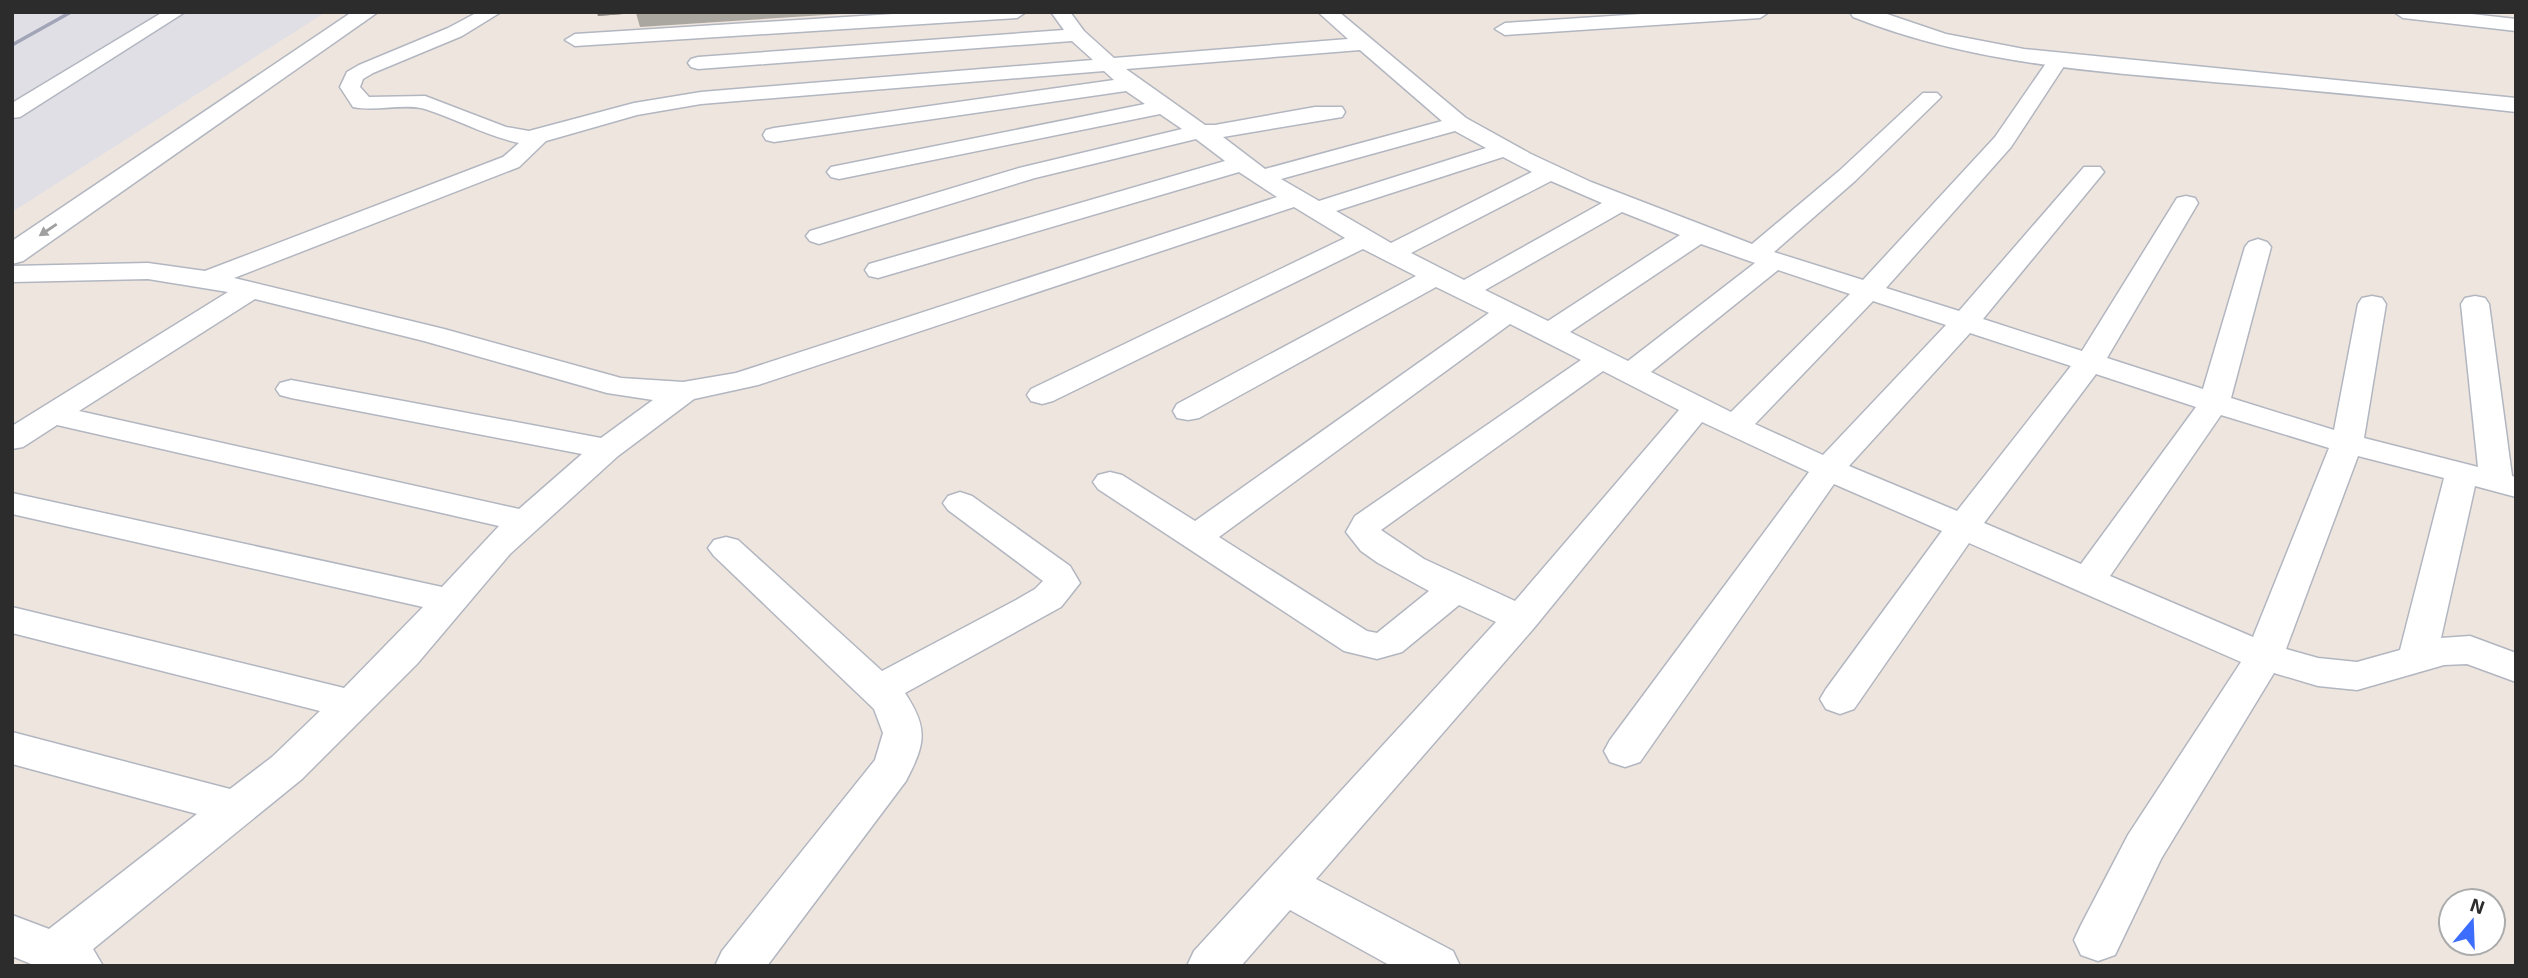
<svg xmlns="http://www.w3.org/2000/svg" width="2528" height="978" font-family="'Exo 2',sans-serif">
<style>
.industrial{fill:#e0dfe6}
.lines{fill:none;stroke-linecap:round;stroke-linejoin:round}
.street-casing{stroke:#b2b6c0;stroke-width:3}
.secondary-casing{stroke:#b2b6c0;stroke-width:3}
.street{fill:#fff;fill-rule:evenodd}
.secondary{fill:#fff;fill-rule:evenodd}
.rail{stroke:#a1a5b7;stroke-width:3.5}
.wall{fill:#aaa6a0}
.shaded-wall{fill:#8b8782}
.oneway{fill:#a0a0a0}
</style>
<rect width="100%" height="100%" fill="#eee6de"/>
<path class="industrial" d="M12 12H326L12 212Z"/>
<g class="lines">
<defs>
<path id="street" d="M163 12H185L20 117 12 118V103Z
M478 12H501L462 36 373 73 363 79 360 87 369 97 425 96 506 127 529 131 634 103 701 92 1093 60 1072 41 698 69 691 67 688 63 691 59 698 57 1064 30 1051 12H1070L1084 31 1114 58 1348 39 1318 12H1339L1466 118 1531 154 1591 182 1752 244 1839 171 1923 93H1937L1941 97 1937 101 1855 181 1774 252 1863 280 1995 137 2051 56H2065L2068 60 2011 147 1886 288 1959 311 2084 167H2100L2104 172 2100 177 1983 319 2082 351 2177 198 2186 196 2195 198 2198 203 2107 358 2203 389 2245 247 2249 242 2258 239 2267 242 2271 247 2231 398 2334 430 2358 304 2362 298 2372 296 2382 298 2386 304 2364 438 2478 467 2461 304 2465 298 2475 296 2485 298 2489 304 2512 476 2516 477V497L2475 486 2441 638 2470 636 2516 653V682L2467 664 2444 665 2357 690 2318 686 2274 673 2161 859 2115 955 2098 961 2081 955 2074 940 2081 925 2128 835 2241 662 1969 543 1854 709 1840 714 1826 709 1820 699 1826 689 1942 531 1834 484 1640 762 1625 767 1610 762 1604 751 1610 740 1809 472 1702 422 1534 628 1316 879 1453 951 1460 966H1391L1290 910 1241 966H1187L1194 951 1496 622 1459 605 1402 652 1377 659 1344 651 1098 489 1093 482 1098 475 1110 472 1122 475 1195 521 1489 313 1436 287 1199 418 1188 420 1177 418 1173 411 1177 404 1416 276 1363 249 1053 401 1042 404 1031 401 1027 395 1031 389 1345 238 1294 207 758 385 694 399 618 456 510 554 417 664 302 779 93 949 103 966H36L12 956V915L49 929 197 814 12 764V732L230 789 272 757 320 711 12 633V607L344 688 423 607 12 514V493L442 587 499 526 57 425 23 447 12 449V426L228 292 148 279 12 282V266L148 263 205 271 503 157 519 143C486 136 457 119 425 109 404 103 377 112 353 107L340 87 347 72 359 65 448 28ZM1360 50 1442 121 1265 169 1223 137 1342 117 1345 112 1342 107H1315L1215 125H1205L1126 69ZM1104 71 1114 80 774 128 766 130 763 135 766 140 774 142 1126 91 1145 104 831 167 827 172 831 177 839 179 1160 114 1182 129 1019 168 810 231 806 236 810 241 819 244 1035 178 1196 139 1225 161 869 264 865 270 869 276 878 278 1239 172 1277 197 736 373 683 382 621 378 444 329 234 278 519 167 546 141 637 115 701 104ZM1455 131 1486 148 1319 201 1281 179ZM1503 157 1532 172 1391 243 1336 211ZM1551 181 1602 203 1464 280 1411 253ZM1622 212 1680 235 1548 321 1485 290ZM1701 244 1755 263 1628 361 1570 332ZM1778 270 1850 294 1731 412 1651 372ZM255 299 424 341 607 393 653 400 601 438 291 380 280 383 276 389 280 395 291 398 582 454 519 509 79 411ZM1873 301 1946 325 1823 455 1755 424ZM1510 324 1581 360 1355 516 1346 532 1361 551 1378 563 1429 591 1377 633 1367 631 1219 537ZM1970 333 2071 366 1957 511 1849 466ZM1603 371 1679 410 1515 601 1424 559 1381 530ZM2096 374 2196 407 2081 564 1984 523ZM2221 415 2329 448 2253 637 2110 576ZM2358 456 2444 478 2400 650 2357 662 2318 658 2286 649Z
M925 12H1026L1017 18 575 46 565 40 575 34Z
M1672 12H1769L1760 18 1505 35 1495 29 1505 23Z
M2394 12H2454L2516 19V31L2403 18Z
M960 492 972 496 1070 566 1080 583 1061 607 905 693C929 729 925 744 906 781L767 966H715L722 951 875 760 883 733 874 709 714 556 708 548 714 540 726 537 738 540 882 671 1016 600 1035 589 1043 581 948 510 943 503 948 496Z"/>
<path id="secondary" d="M352 12H378L23 261 12 264V241Z
M1850 12H1881L1946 34 2024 49 2516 98V112C2415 100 2314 90 2213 82 2090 71 1969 63 1853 17Z"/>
</defs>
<use href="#street" class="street-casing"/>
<use href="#secondary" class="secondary-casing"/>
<use href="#street" class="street"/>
<use href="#secondary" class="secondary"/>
<path class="rail" d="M12 45 71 12"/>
</g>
<path class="wall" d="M597 12H872L640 27 636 13 598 16Z"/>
<path class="shaded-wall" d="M597 12H636V13L598 16Z"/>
<defs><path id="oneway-solid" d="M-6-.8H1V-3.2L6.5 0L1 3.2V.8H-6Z" transform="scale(1.75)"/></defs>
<use class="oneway" href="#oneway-solid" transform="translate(48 230) rotate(146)"/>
<rect width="2528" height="978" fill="none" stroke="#2c2c2c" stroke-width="28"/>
<g transform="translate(2472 922) rotate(19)"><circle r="33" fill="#ffffff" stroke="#ababab" stroke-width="2"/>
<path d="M0-5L12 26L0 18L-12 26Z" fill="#3c6dfd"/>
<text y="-10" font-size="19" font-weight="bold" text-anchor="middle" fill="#2c2c2c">N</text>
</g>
</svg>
